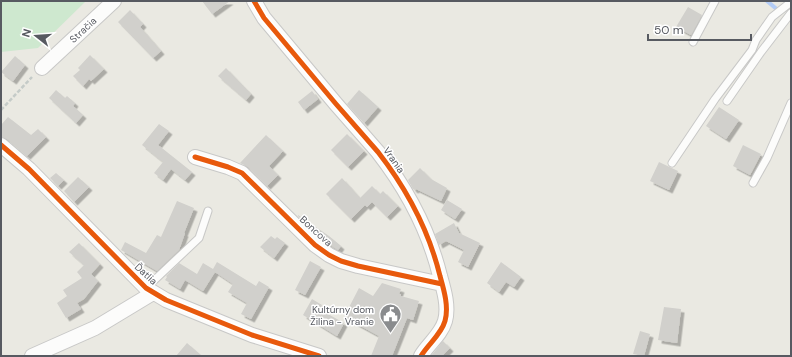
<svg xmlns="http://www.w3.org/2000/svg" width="792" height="357" font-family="'DM Sans',sans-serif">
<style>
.green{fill:#cee8cf}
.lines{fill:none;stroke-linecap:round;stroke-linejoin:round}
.stream{stroke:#b3ccf6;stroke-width:4}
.building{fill:#d1d0cc;filter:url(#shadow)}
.lane-casing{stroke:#c8c8c7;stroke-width:9}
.street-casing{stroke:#c8c8c7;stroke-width:16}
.path{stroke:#c5cbc8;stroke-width:2.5;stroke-dasharray:4 2;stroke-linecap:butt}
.lane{stroke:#fcfcfb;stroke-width:7}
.street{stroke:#fcfcfb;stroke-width:14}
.cycleway-casing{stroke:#fff;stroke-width:8}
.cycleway{stroke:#e8590c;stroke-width:5}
.labels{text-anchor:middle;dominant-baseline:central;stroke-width:3;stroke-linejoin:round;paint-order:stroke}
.street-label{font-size:10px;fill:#575a61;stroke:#fff}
.poi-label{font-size:10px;fill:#575a61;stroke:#fff;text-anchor:end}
</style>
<defs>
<filter id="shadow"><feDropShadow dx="3.5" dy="3.5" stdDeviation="0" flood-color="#0004"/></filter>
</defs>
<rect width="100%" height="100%" fill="#eae9e2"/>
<path class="green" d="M1 1H86L38 48 1 52Z"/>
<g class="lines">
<path class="stream" d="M767 1 779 11"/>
</g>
<path class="building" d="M202 1H230L212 14Z
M688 7 702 15 691 35 676 27Z
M130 10 143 24 140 27 161 51 153 58 118 22Z
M90 55 104 69 91 81 89 79 83 86 73 76 80 70 78 68Z
M15 56 25 65 13 81 1 72Z
M226 68 251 94 246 100 218 76Z
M56 90 65 98 67 96 75 103 73 106 83 115 76 123 49 98Z
M359 90 378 107 364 123 347 104Z
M312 91 318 99 304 110 298 102Z
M719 107 739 120 726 139 706 126Z
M8 117 31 135 38 129 46 137 27 156 7 139 1 137V125Z
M159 124 169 131 158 145 192 172 185 180 171 169 163 180 154 173 163 162 142 145Z
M347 134 364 151 348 167 331 150Z
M266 135 283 151 269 166 278 175 267 186 248 167 240 163Z
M743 145 761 154 750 175 733 166Z
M659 162 678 171 669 190 650 181Z
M420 168 431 179 447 188 441 201 416 189 415 190 413 189 408 180Z
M56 173 64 180 58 186 50 178Z
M78 177 89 187 74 202 64 191Z
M342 178 360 198 372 186 380 194 383 191 398 206 387 217 372 202 367 207 365 205 351 219 326 194Z
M447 200 462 209 455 219 441 210Z
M177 201 194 208 184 233H185L179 250 157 271 121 250 125 242 146 253 157 235 161 237Z
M298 215 329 236 341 246 338 250 320 238 298 216Z
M454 223 459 233 480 243 468 267 458 262 464 250 446 241 439 245 435 234Z
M271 236 275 239 277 237 285 243 274 258 260 247Z
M79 243 100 264 91 274 98 281 84 299 77 303 81 309 66 318 57 303 67 296 63 290 82 278 77 272 84 265 69 252Z
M310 261 321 267 305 295 295 290Z
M217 262 256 286 259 281 269 287 251 319 241 314 247 303 228 292 233 284 215 272 203 291 185 280 180 289 165 280 167 277 166 276 179 263 197 274 203 263 213 269Z
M501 262 521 277 514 287 506 282 499 292 487 283Z
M382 283 401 289 399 294H401V296L419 301 413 320 407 318 392 356H371L379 336 344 317 359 288 373 296Z
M312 299 322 305 319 309 344 323 337 336 303 315Z
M664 307 681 309 677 343 658 340Z
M640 331 650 334 644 356 633 354Z
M443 341 450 348 442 356H431Z
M187 343 202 356H176Z"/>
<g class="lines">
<defs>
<path id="lane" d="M693 42 715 1
M727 101 761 52 791 13
M672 163 715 99 752 50 756 40 772 17 791 2
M753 183 767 158 791 103
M146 288 199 238 208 211"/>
<path id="street" d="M254 1 264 18C288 47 312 75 336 104 350 120 364 136 378 152 406 188 429 231 440 276 444 290 449 307 445 321 441 335 428 344 421 356
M42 68 114 1
M1 145 29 169 146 288 166 300 252 335 319 356
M195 157 228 167 242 173 315 245 329 255 341 261 358 266 442 284
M32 356 95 328 153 293"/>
</defs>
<use href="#lane" class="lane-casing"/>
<use href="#street" class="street-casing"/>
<path class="path" d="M1 110 32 77"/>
<use href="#lane" class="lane"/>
<use href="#street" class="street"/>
<defs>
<path id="cycleway" d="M254 1 264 18C288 47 312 75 336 104 350 120 364 136 378 152 406 188 429 231 440 276 444 290 449 307 445 321 441 335 428 344 421 356
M1 145 29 169 146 288 166 300 252 335 319 356
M195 157 228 167 242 173 315 245 329 255 341 261 358 266 442 284"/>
</defs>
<use href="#cycleway" class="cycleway-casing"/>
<use href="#cycleway" class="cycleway"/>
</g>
<defs>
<symbol id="civic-pin" viewBox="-11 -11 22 30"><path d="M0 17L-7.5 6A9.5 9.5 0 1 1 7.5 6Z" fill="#8a8c8e" stroke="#fff"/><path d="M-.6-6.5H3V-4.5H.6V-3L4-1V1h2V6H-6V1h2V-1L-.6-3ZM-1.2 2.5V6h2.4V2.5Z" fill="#fff"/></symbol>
</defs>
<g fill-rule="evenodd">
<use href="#civic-pin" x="378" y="302" width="25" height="34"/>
</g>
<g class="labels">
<g class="street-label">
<text transform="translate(83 30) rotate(-43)">Stračia</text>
<text transform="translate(394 160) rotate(55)">Vrania</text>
<text transform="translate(316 231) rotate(42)">Boncova</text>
<text transform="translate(146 274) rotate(43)">Ďatlia</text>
</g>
<g class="poi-label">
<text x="374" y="309">Kultúrny dom<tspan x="374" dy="12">Žilina - Vranie</tspan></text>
</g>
</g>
<rect width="792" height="357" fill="none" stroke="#575a61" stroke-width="4"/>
<g transform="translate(36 36) rotate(287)" stroke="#ffffff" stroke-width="3" paint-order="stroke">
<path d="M0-3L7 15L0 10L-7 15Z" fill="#575a61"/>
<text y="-6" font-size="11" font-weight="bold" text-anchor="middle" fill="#575a61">N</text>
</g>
<path d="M648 34v6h103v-6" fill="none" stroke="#575a61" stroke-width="2"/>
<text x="654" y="34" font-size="12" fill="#575a61" stroke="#ffffff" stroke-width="3" paint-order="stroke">50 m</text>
</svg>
